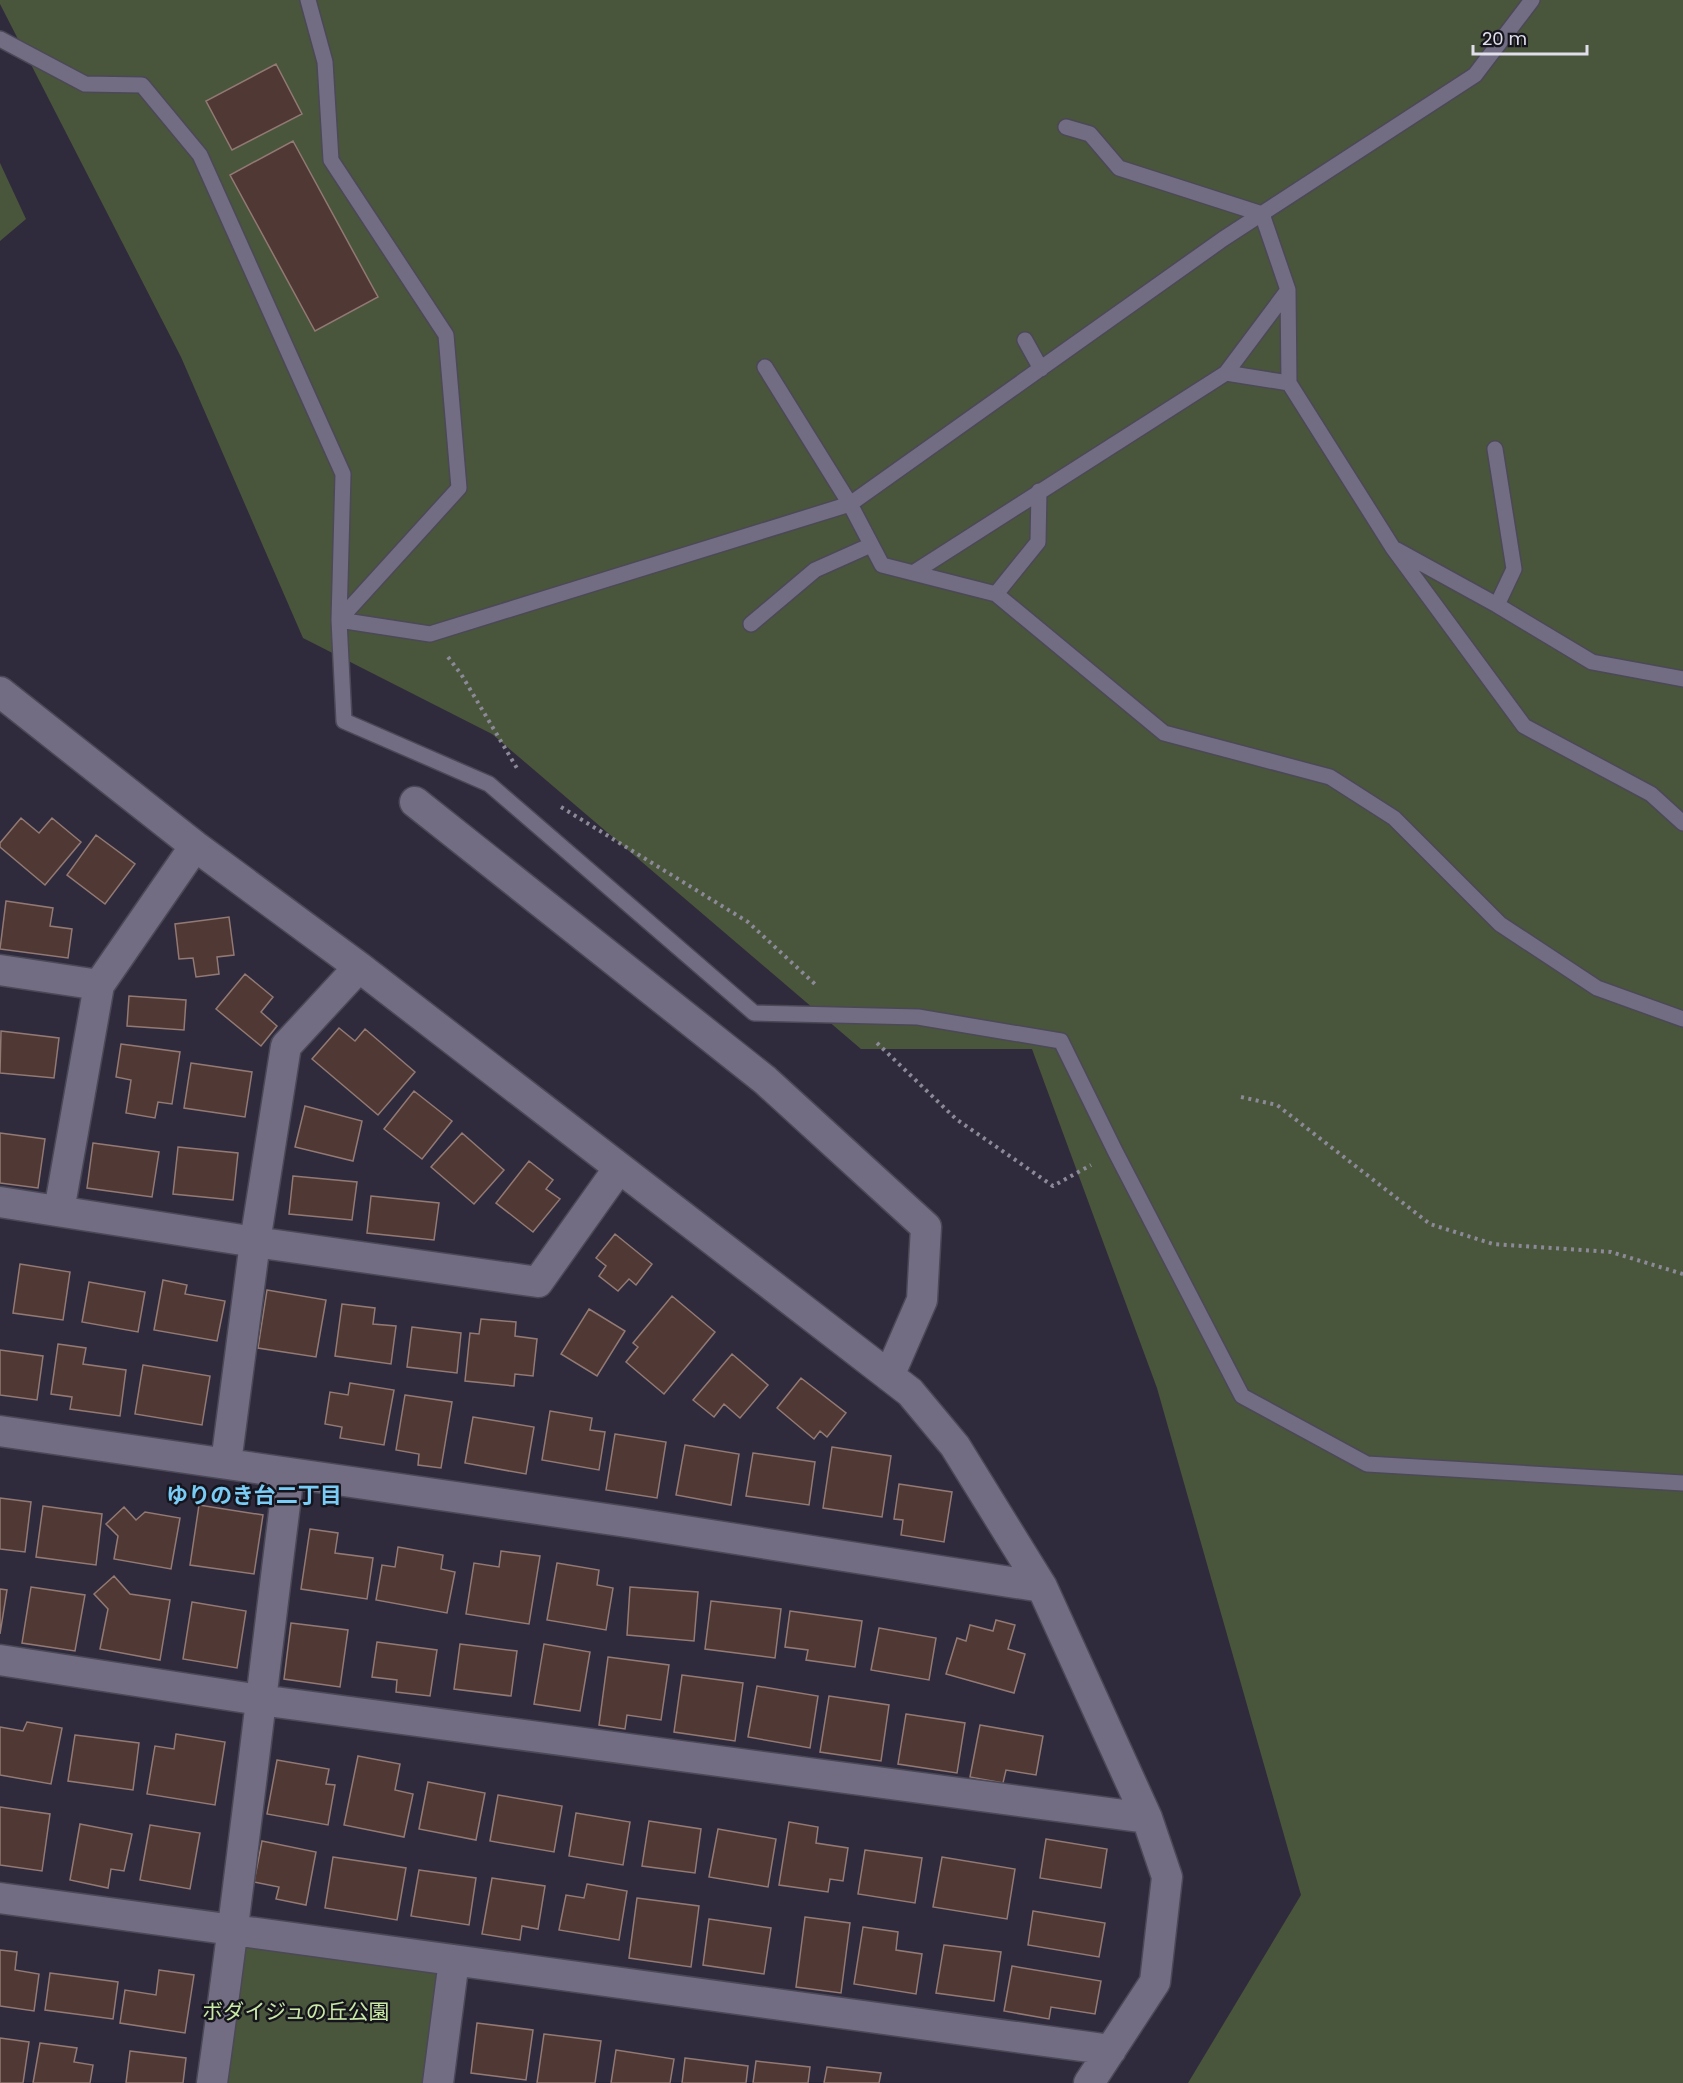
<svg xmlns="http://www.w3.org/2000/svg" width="1683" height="2083" font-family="Poppins,'Noto Sans JP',sans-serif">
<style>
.green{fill:#4a563c}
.building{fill:#503935;stroke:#927974;stroke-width:1.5}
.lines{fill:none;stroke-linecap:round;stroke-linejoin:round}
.lane-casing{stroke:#4b4857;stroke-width:18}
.street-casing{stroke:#4b4857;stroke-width:33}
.path{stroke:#8c8998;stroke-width:4;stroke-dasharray:3 4.5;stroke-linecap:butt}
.lane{stroke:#726d82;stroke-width:15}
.street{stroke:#726d82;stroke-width:30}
.labels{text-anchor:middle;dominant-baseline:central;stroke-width:5;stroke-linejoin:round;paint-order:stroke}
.park-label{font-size:21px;fill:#caeaa6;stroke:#16151d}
.neighbourhood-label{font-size:22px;font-weight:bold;fill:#78ccf5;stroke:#16151d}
</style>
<rect width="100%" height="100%" fill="#2f2b3d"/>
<path class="green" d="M0 0H1683V2083H1188L1301 1895 1157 1388 1032 1049H861L492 734 303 638 181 357 0 4Z
M0 163 26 219 0 241Z
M234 1930 454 1960 438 2083H212Z"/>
<path class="building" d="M276 64 302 114 232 150 206 101Z
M293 141 378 297 315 331 230 175Z
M21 818 39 833 52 818 81 842 45 885 0 847V843Z
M96 835 135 864 105 904 67 875Z
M6 901 53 908 50 926 72 929 68 958 0 949Z
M229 917 234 955 217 957 219 974 196 977 193 958 179 959 175 924Z
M245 974 273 997 261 1012 277 1026 261 1046 216 1009Z
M129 996 186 1000 184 1030 127 1026Z
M339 1028 355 1041 365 1029 415 1072 378 1115 312 1059Z
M1 1031 59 1038 54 1078 0 1073Z
M121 1044 180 1052 172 1104 158 1102 155 1118 126 1113 131 1080 116 1077Z
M191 1063 252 1072 245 1117 184 1108Z
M414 1091 452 1121 422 1159 384 1129Z
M305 1106 362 1121 353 1161 295 1147Z
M0 1133 45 1139 38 1188 0 1183Z
M462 1133 504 1170 474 1204 431 1167Z
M93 1143 159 1152 152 1197 87 1188Z
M178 1147 238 1153 233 1200 173 1194Z
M529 1161 553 1180 546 1189 560 1199 533 1232 496 1203Z
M293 1176 357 1182 352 1220 289 1214Z
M371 1196 439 1203 434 1240 367 1233Z
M615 1234 652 1264 636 1285 629 1279 618 1291 599 1276 606 1266 596 1258Z
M20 1264 70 1272 63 1320 13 1313Z
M163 1280 187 1285 185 1294 225 1301 217 1341 154 1330Z
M89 1282 145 1292 138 1332 82 1322Z
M267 1290 326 1300 316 1357 258 1348Z
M672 1296 715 1332 664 1394 626 1362 638 1347 633 1343Z
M342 1304 375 1308 373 1324 396 1326 391 1364 335 1356Z
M589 1309 625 1331 597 1376 561 1354Z
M481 1319 516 1322 515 1336 537 1339 533 1376 515 1374 514 1386 465 1381 470 1333 479 1334Z
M412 1327 461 1333 457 1373 407 1367Z
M58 1344 86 1348 83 1364 126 1370 120 1416 70 1409 72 1397 51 1394Z
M0 1350 43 1356 37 1400 0 1395Z
M732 1354 768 1385 740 1418 724 1404 714 1417 693 1400Z
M143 1365 210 1376 202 1425 135 1414Z
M801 1378 846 1413 827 1437 820 1431 814 1439 777 1408Z
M350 1383 394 1390 384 1445 340 1438 342 1427 325 1424 330 1392 348 1395Z
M405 1395 452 1402 441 1468 418 1465 419 1454 396 1450Z
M550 1411 592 1418 590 1430 605 1432 599 1470 542 1460Z
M473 1417 534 1427 526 1474 465 1463Z
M615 1434 666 1442 657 1498 606 1490Z
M685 1445 739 1454 731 1505 676 1495Z
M832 1447 891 1456 882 1517 823 1508Z
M753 1453 815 1462 809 1505 746 1496Z
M899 1484 952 1492 944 1542 901 1535 903 1520 894 1519Z
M0 1498 31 1502 25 1552 0 1549Z
M199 1505 263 1515 254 1574 190 1565Z
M43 1506 102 1514 96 1565 36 1557Z
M124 1507 136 1520 145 1512 180 1518 171 1569 114 1559 118 1536 106 1524Z
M310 1529 338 1533 335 1553 373 1558 367 1599 301 1589Z
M398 1547 443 1555 441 1569 455 1572 447 1613 376 1600 382 1565 395 1567Z
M501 1551 540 1556 529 1624 466 1614 474 1563 499 1567Z
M557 1563 599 1570 597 1585 613 1588 606 1630 547 1620Z
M114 1576 130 1594 170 1600 160 1660 100 1649 108 1609 94 1594Z
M31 1587 85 1595 75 1651 22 1643Z
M630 1587 698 1592 694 1641 627 1635Z
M0 1589 7 1590 0 1634Z
M711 1601 781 1609 775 1658 705 1649Z
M192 1602 246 1611 237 1668 183 1659Z
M790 1611 862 1621 855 1667 806 1660 808 1650 785 1647Z
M996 1620 1015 1625 1008 1649 1025 1654 1014 1693 946 1674 957 1638 966 1641 970 1625 993 1631Z
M291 1623 348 1630 340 1687 284 1679Z
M879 1628 936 1638 929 1680 871 1670Z
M377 1642 437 1650 430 1696 396 1692 397 1680 372 1677Z
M460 1644 517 1651 511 1696 454 1689Z
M544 1644 590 1652 580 1711 534 1704Z
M608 1657 669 1665 661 1720 627 1715 625 1729 599 1725Z
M682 1675 743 1683 735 1741 674 1732Z
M757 1686 818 1696 810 1748 748 1737Z
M829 1696 889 1705 881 1761 820 1752Z
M906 1714 965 1723 957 1773 898 1764Z
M27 1722 62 1728 51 1784 0 1775V1727L23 1731Z
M980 1725 1043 1736 1036 1775 1006 1770 1003 1783 970 1777Z
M176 1734 225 1742 215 1805 147 1794 155 1746 174 1749Z
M75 1735 139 1743 133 1790 68 1781Z
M358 1756 400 1764 395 1790 413 1794 404 1837 344 1825Z
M277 1760 329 1769 326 1784 335 1785 328 1825 267 1814Z
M428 1782 485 1793 476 1840 419 1829Z
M498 1795 562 1806 554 1852 490 1841Z
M0 1807 50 1814 42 1871 0 1865Z
M576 1813 630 1822 623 1865 569 1856Z
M649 1821 701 1829 695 1873 642 1866Z
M789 1822 818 1827 816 1843 848 1848 843 1881 830 1879 828 1892 779 1885Z
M80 1824 132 1834 124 1871 111 1869 108 1888 70 1880Z
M150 1825 200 1833 190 1889 140 1880Z
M718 1829 776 1839 768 1887 709 1877Z
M1046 1839 1107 1849 1101 1888 1040 1878Z
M262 1841 316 1852 306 1905 276 1899 279 1887 254 1882Z
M865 1850 922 1858 915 1903 858 1894Z
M333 1857 406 1868 397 1920 325 1908Z
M942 1857 1015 1869 1007 1919 933 1907Z
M419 1870 476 1878 469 1925 411 1916Z
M492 1878 545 1886 538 1929 522 1926 520 1940 482 1934Z
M587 1884 627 1891 619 1940 559 1930 566 1895 584 1898Z
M637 1898 699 1906 691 1967 629 1958Z
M1033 1911 1105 1923 1099 1957 1028 1945Z
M805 1917 850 1923 841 1993 796 1987Z
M709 1919 771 1928 764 1974 703 1965Z
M863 1927 898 1932 896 1950 922 1954 916 1994 854 1984Z
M944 1945 1001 1952 994 2001 936 1993Z
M0 1950 17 1952 15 1970 39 1974 34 2011 0 2006Z
M1012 1966 1101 1981 1095 2014 1051 2007 1049 2019 1004 2011Z
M159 1970 194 1975 185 2033 120 2023 125 1990 156 1995Z
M50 1973 118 1982 113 2019 45 2010Z
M477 2023 533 2030 526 2080 471 2073Z
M544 2034 601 2041 595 2083H537Z
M0 2038 29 2042 23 2083H0Z
M40 2043 77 2048 74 2062 93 2065 90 2083H33Z
M616 2050 674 2059 670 2083H611Z
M130 2051 186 2058 183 2083H126Z
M685 2058 748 2066 746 2083H682Z
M756 2061 810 2067 808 2083H753Z
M827 2067 881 2073 879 2083H824Z"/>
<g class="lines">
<defs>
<path id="lane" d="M308 0 325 62 331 160 446 335 459 488 339 620
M1532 0 1475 75 1223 239 850 504 430 634 339 620 344 721 489 784 754 1013 918 1017 1061 1041 1115 1151 1242 1396 1367 1464 1683 1483
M0 39 85 84 142 85 200 155 343 474 339 620
M1066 127 1090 134 1119 168 1262 214 1288 290 1289 383 1393 548 1524 726 1651 794 1683 823
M1025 340 1041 369
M765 367 850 504 882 565 996 594 1164 733 1330 777 1394 818 1500 924 1597 988 1683 1019
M1226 373 1288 290
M1495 449 1514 569 1497 605
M1397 550 1497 605 1592 662 1683 679
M913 573 1226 373 1289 383
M996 594 1038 542 1039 491
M751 624 815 570 871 545"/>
<path id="street" d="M0 692 195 846 359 967 910 1392 955 1446 1042 1587 1147 1818 1167 1877 1155 1982 1089 2083
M415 802 765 1080 926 1227 922 1300 889 1376
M0 970 99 985
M0 1202 255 1242 538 1282 619 1168
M59 1211 99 985 195 846
M0 1431 634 1523 1042 1587
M226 1463 255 1242 286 1046 359 967
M0 1660 260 1700 1147 1818
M0 1898 1111 2050
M212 2083C241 1880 263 1676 289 1473
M438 2083 454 1960"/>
</defs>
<use href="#lane" class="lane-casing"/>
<use href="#street" class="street-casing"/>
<path class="path" d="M448 657 461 674 518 770
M561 807 748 922 817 986
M877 1043 956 1119 1053 1186 1091 1165
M1241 1097 1277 1105 1430 1224 1493 1244 1611 1252 1683 1274"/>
<use href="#lane" class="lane"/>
<use href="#street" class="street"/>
</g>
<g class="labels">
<g class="park-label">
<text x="296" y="2011">ボダイジュの丘公園</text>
</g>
<g class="neighbourhood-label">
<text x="254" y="1495">ゆりのき台二丁目</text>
</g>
</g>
<path d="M1473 45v9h114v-9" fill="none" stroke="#e0deea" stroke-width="3"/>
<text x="1482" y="45" font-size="18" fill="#e0deea" stroke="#16151d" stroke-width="4.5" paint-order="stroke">20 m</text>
</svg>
